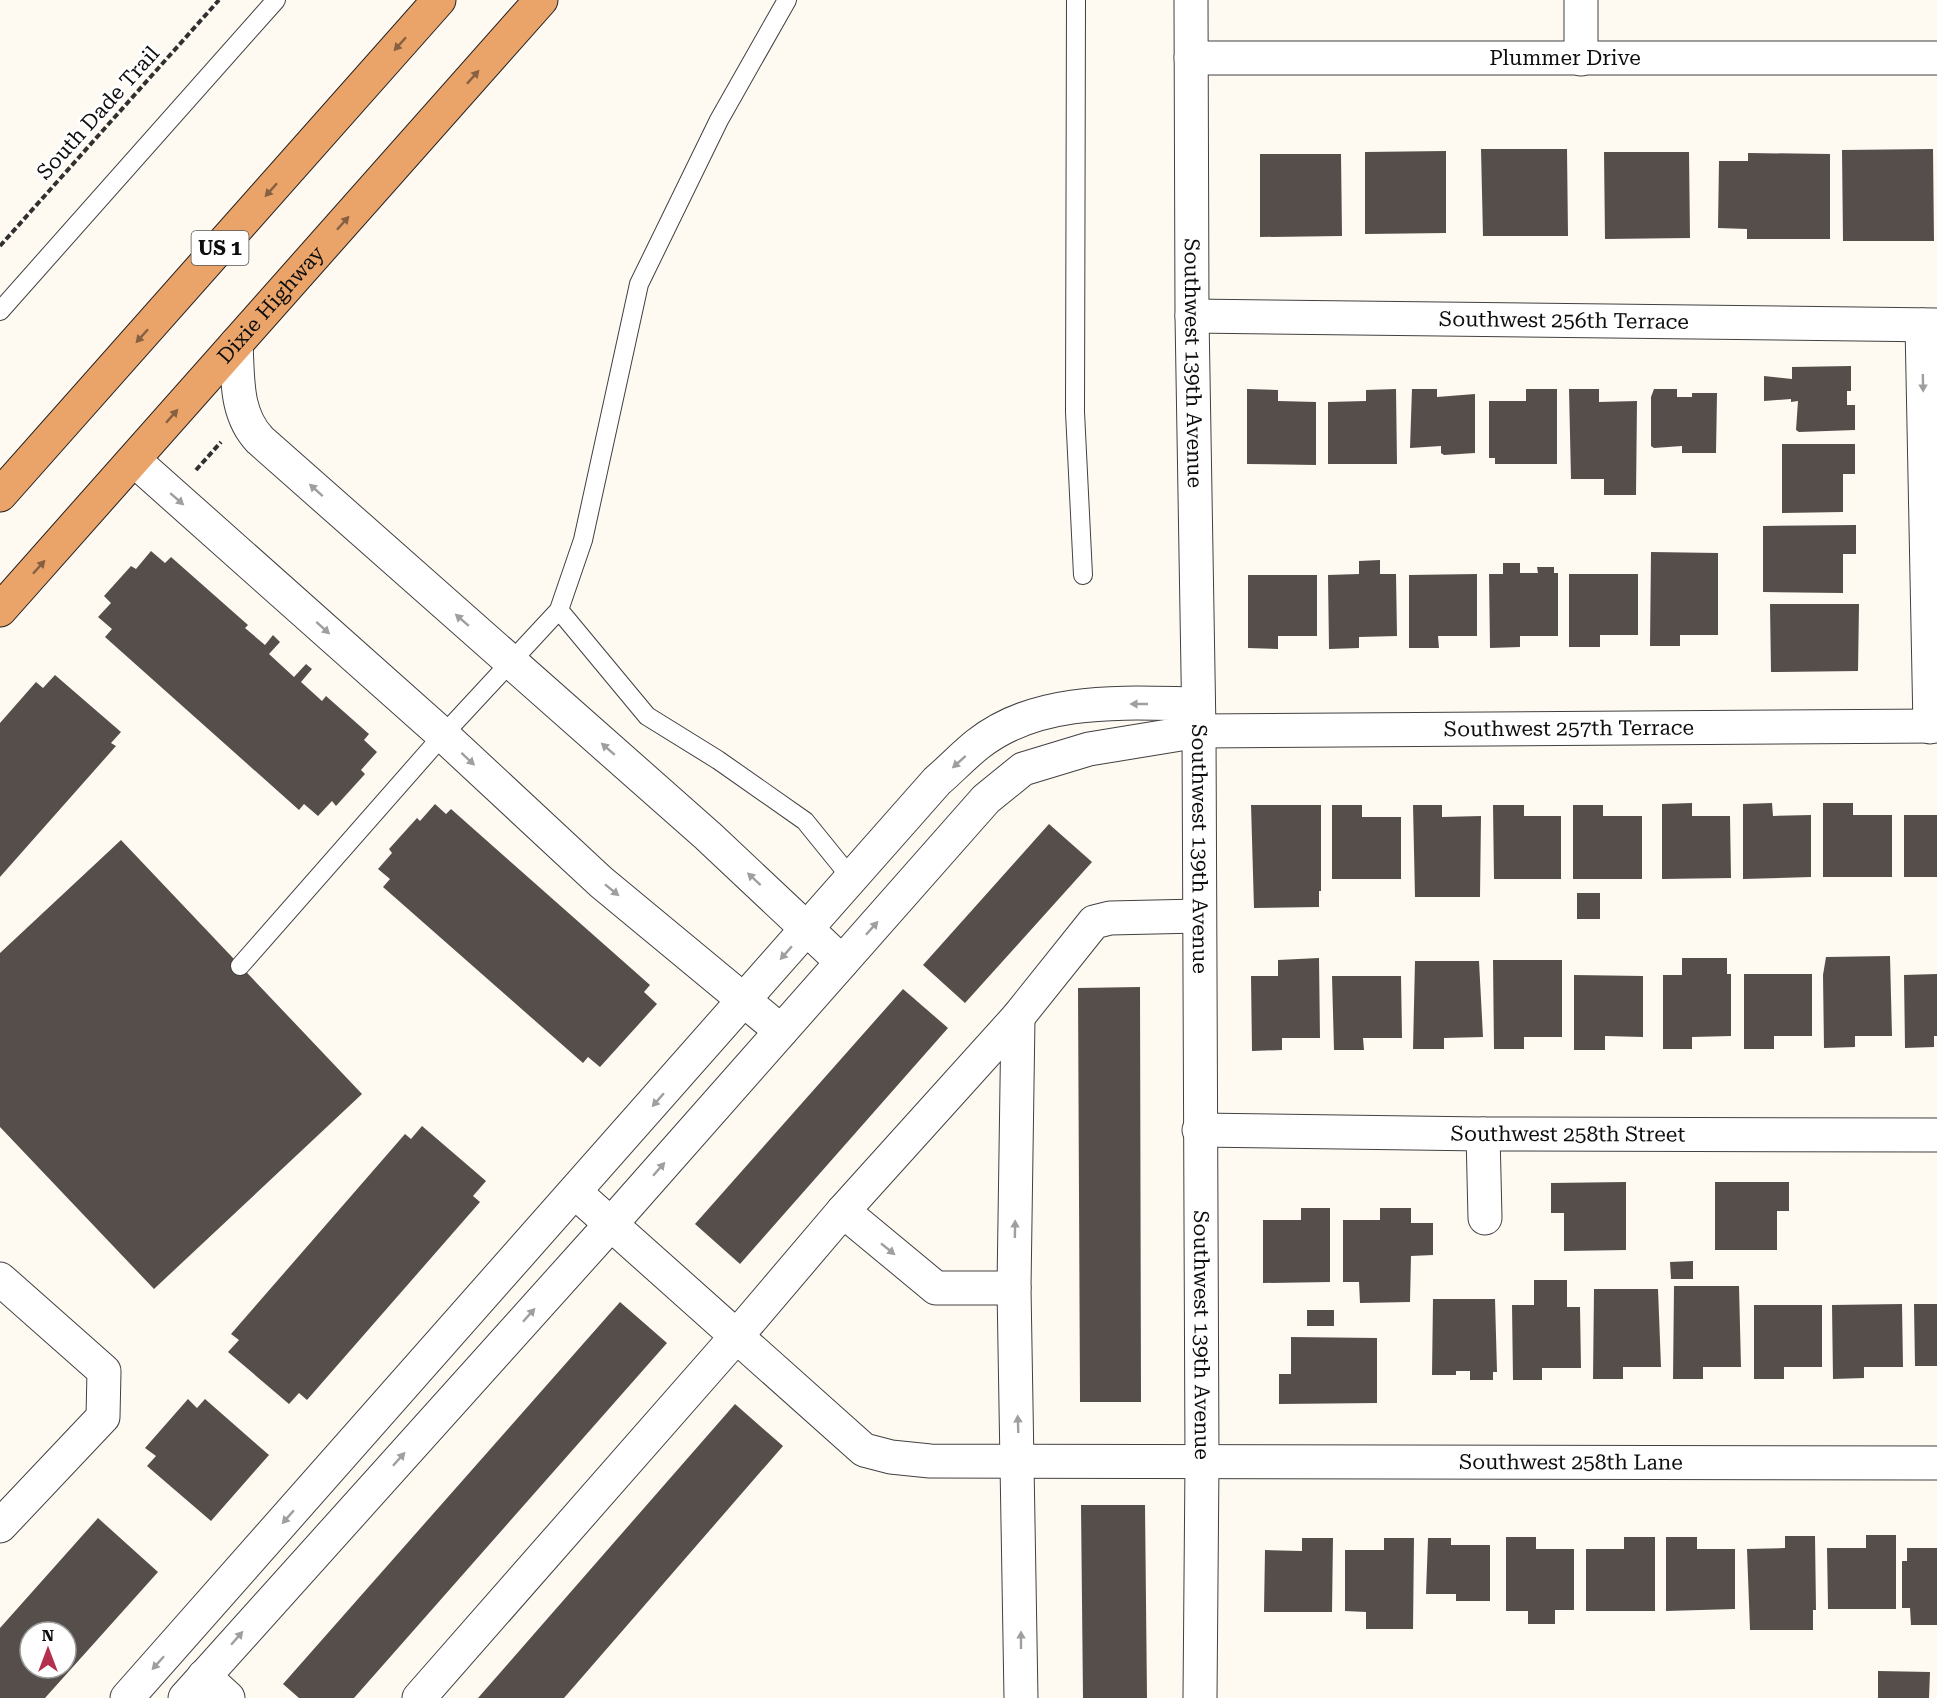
<svg xmlns="http://www.w3.org/2000/svg" width="1937" height="1698" font-family="'Roboto Serif',serif">
<style>
.building{fill:#564e4b;fill-rule:evenodd}
.lines{fill:none;stroke-linecap:round;stroke-linejoin:round}
.service-casing{stroke:#414141;stroke-width:20}
.minor-casing{stroke:#414141;stroke-width:35}
.trunk-casing{stroke:#1f1f1f;stroke-width:35}
.path{stroke:#303030;stroke-width:4;stroke-dasharray:6 3;stroke-linecap:butt}
.service{stroke:#fff;stroke-width:18}
.minor{stroke:#fff;stroke-width:33}
.trunk{stroke:#eaa46a;stroke-width:33}
.oneway{fill:#876041}
.oneway2{fill:#9f9f9f}
.labels{text-anchor:middle;dominant-baseline:central;stroke-width:6;stroke-linejoin:round;paint-order:stroke}
.shield{fill:#fff;stroke:#565656;stroke-width:1.5}
.shield-label{font-size:20px;font-weight:bold;fill:#0e0e0e}
.street-label{font-size:21px;fill:#0e0e0e;stroke:#fff}
</style>
<rect width="100%" height="100%" fill="#fef9f1"/>
<path class="building" d="M1481 149H1567L1568 236H1483Z
M1933 149 1934 241H1843L1842 150Z
M1446 151V233L1365 234V152Z
M1604 152H1689L1690 238 1605 239Z
M1748 153 1830 154V239H1747V229L1718 228 1719 161H1748Z
M1260 154H1341L1342 236 1260 237Z
M1851 366V391H1847V405H1855V430L1799 432 1796 430 1798 401 1791 402V399L1764 401V376L1792 379V367Z
M1247 389 1278 390V401L1316 402V465L1247 464Z
M1396 389 1397 464H1328V402L1366 401V390Z
M1412 389H1437V397L1475 394V453L1444 455 1441 453V446L1410 448Z
M1526 389H1557V464H1495V458H1489V401H1526Z
M1569 389H1599V402L1637 401 1636 495H1604V479H1571Z
M1654 389H1677V397H1692V393H1717L1716 453H1682V446L1654 448 1651 446V397Z
M1782 444H1855V474H1843V512L1782 513Z
M1856 525V554H1843V593L1763 592V526Z
M151 551 165 563 171 557 248 625 245 628 265 645 273 635 280 642 269 654 294 677 306 664 312 669 301 682 322 701 326 696 369 734 364 740 377 752 361 770 365 774 336 806 332 801 318 816 304 804 299 810 105 637 112 629 98 617 111 603 104 596 131 566 136 569Z
M1651 552 1718 553V635H1680V646H1650Z
M1380 560V574H1396L1397 636 1359 637V648L1329 649 1328 575 1359 574V561Z
M1503 563H1520V573H1538L1537 567H1554V573H1558V636H1520V647L1490 648 1489 574H1503Z
M1477 574V636H1438L1439 648H1409V575Z
M1569 574H1638V635H1600V647H1569Z
M1248 575H1317V636H1278V649L1248 648Z
M1770 604H1859L1858 671 1771 672Z
M55 675 121 732 111 743 116 746 0 877V723L36 682 43 688Z
M1692 803V816H1730L1731 878 1662 879V804Z
M1772 803 1773 816 1811 815V877L1743 879V804Z
M1823 803H1853V815H1892V877H1823Z
M435 804 446 814 451 809 650 985 644 992 657 1004 600 1067 588 1057 583 1063 383 887 390 879 378 869 392 853 389 849 417 818 420 821Z
M1251 805H1321V891H1319V907L1254 908Z
M1332 805H1362V817H1401V879H1332Z
M1413 805H1442V817L1481 816 1480 897H1415Z
M1493 805H1524V816H1561V879H1494Z
M1573 805H1603V816H1642V879H1573Z
M1904 815H1937V877H1904Z
M1049 824 1092 862 965 1003 923 965Z
M121 840 362 1094 154 1289 0 1127V953Z
M1577 893H1600V919H1577Z
M1890 956 1892 1036H1855V1047L1824 1048 1823 975 1826 957Z
M1319 958 1320 1038H1282V1050L1252 1051 1251 976H1278V960Z
M1682 958H1727V974H1731V1036L1692 1037V1049H1663V975H1682Z
M1493 960H1562V1037H1524V1049H1494Z
M1415 961H1479L1483 1037 1444 1038V1049H1413Z
M1744 974H1812V1036H1774V1049H1744Z
M1937 974V1036H1934V1047L1905 1048 1904 975Z
M1574 975 1643 976V1037L1605 1036V1050H1574Z
M1332 976H1401L1402 1038H1363L1364 1050H1334Z
M1140 987 1141 1402H1080L1078 988Z
M903 989 948 1028 740 1264 695 1224Z
M422 1126 486 1181 473 1196 480 1202 307 1400 299 1393 289 1404 228 1352 239 1340 231 1334 405 1134 411 1139Z
M1626 1182V1250L1564 1251V1213H1551V1183Z
M1715 1182H1789V1211H1777V1250H1715Z
M1301 1208H1330V1282L1263 1283V1220H1301Z
M1380 1208H1411V1223H1433V1255L1411 1256 1410 1302 1360 1303 1359 1282H1343V1220H1380Z
M1693 1261V1279H1671L1670 1262Z
M1534 1280H1567V1307H1580L1581 1368H1542V1380H1513L1512 1305H1534Z
M1674 1286H1739L1741 1367H1703V1379H1673Z
M1594 1289H1658L1661 1367H1623V1379H1593Z
M1433 1299H1495L1497 1372H1493V1380H1470V1371H1456V1375H1432Z
M620 1302 667 1343 354 1698H299L283 1684Z
M1902 1304 1903 1367H1864V1378L1833 1379 1832 1305Z
M1914 1304H1937V1366H1915Z
M1754 1305H1822V1367H1784V1379H1754Z
M1307 1310H1334V1326H1307Z
M1291 1337 1377 1338V1403L1279 1404V1374H1291Z
M188 1399 197 1408 205 1399 269 1455 211 1521 147 1466 156 1456 145 1448Z
M735 1404 783 1446 564 1698H478Z
M1081 1505H1145L1147 1698H1083Z
M98 1518 158 1572 45 1698H0V1628ZM30 1632H66V1668H30Z
M1866 1535H1896V1609H1828L1827 1548H1866Z
M1785 1536H1815L1816 1610H1813V1630H1750L1747 1549 1785 1548Z
M1506 1537H1536V1549H1574V1610H1555V1624H1528V1611H1506Z
M1624 1537H1655V1611H1586V1549H1624Z
M1666 1537H1697V1549H1735V1609L1666 1611Z
M1302 1538H1333L1332 1612H1264L1265 1550 1302 1551Z
M1384 1538H1414L1413 1629H1366V1612L1345 1611V1550H1384Z
M1428 1538H1451V1545H1490V1601H1456V1594H1426Z
M1907 1548H1937V1625H1911L1910 1608H1902V1561H1907Z
M1878 1671 1930 1672 1929 1698H1878Z"/>
<g class="lines">
<defs>
<path id="service" d="M787 0 719 120 639 284 583 540 559 610 647 716 718 760 805 821 852 879
M1076 0 1075 412 1083 575
M0 311 276 0
M240 966 443 735 559 610"/>
<g id="minor">
<path id="s1" d="M1191 0 1192 316 1199 731 1202 1462 1200 1698"/>
<path d="M1581 0V59"/>
<path id="s2" d="M1191 58H1937"/>
<path id="s3" d="M1192 316 1937 325"/>
<path d="M1922 325 1930 727"/>
<path d="M236 344C238 378 235 414 260 440L708 836 842 962"/>
<path d="M134 460 443 735 601 882 781 1031"/>
<path d="M1018 1017 1014 1288 1021 1698"/>
<path id="s4" d="M1199 1130 1483 1134 1937 1135"/>
<path d="M1483 1134 1485 1218"/>
<path id="s5" d="M576 1193 864 1450 891 1457 930 1461 1937 1463"/>
<path d="M843 1211 936 1288H1014"/>
<path d="M0 1279 104 1371 103 1417 0 1526"/>
<path d="M204 1676 228 1698"/>
<path d="M127 1698 937 781C951 769 964 755 978 744 1039 696 1125 703 1197 704"/>
<path id="s6" d="M185 1698 611 1224 986 799 1023 769 1089 749 1199 731 1937 726"/>
<path d="M419 1698 735 1338 843 1211 1018 1017 1094 922 1110 918 1199 916"/>
</g>
<g id="trunk">
<path d="M0 495 439 0"/>
<path id="s7" d="M0 610 541 0"/>
</g>
</defs>
<use href="#service" class="service-casing"/>
<use href="#minor" class="minor-casing"/>
<use href="#trunk" class="trunk-casing"/>
<path class="path" d="M0 246 219 0
M196 470 221 442"/>
<use href="#service" class="service"/>
<use href="#minor" class="minor"/>
<use href="#trunk" class="trunk"/>
</g>
<defs><path id="oneway-solid" d="M-6-.8H1V-3.2L6.5 0L1 3.2V.8H-6Z" transform="scale(1.5)"/></defs>
<g class="oneway">
<use href="#oneway-solid" transform="translate(400 44) rotate(132)"/>
<use href="#oneway-solid" transform="translate(473 77) rotate(-48)"/>
<use href="#oneway-solid" transform="translate(271 190) rotate(132)"/>
<use href="#oneway-solid" transform="translate(343 223) rotate(-48)"/>
<use href="#oneway-solid" transform="translate(142 336) rotate(132)"/>
<use href="#oneway-solid" transform="translate(172 416) rotate(-49)"/>
<use href="#oneway-solid" transform="translate(39 567) rotate(-48)"/>
</g>
<g class="oneway2">
<use href="#oneway-solid" transform="translate(1923 383) rotate(89)"/>
<use href="#oneway-solid" transform="translate(316 490) rotate(-138)"/>
<use href="#oneway-solid" transform="translate(177 499) rotate(41)"/>
<use href="#oneway-solid" transform="translate(462 620) rotate(-139)"/>
<use href="#oneway-solid" transform="translate(323 628) rotate(42)"/>
<use href="#oneway-solid" transform="translate(1139 704) rotate(-180)"/>
<use href="#oneway-solid" transform="translate(608 749) rotate(-139)"/>
<use href="#oneway-solid" transform="translate(468 759) rotate(43)"/>
<use href="#oneway-solid" transform="translate(959 762) rotate(138)"/>
<use href="#oneway-solid" transform="translate(754 879) rotate(-137)"/>
<use href="#oneway-solid" transform="translate(612 890) rotate(39)"/>
<use href="#oneway-solid" transform="translate(872 928) rotate(-48)"/>
<use href="#oneway-solid" transform="translate(786 953) rotate(131)"/>
<use href="#oneway-solid" transform="translate(658 1100) rotate(131)"/>
<use href="#oneway-solid" transform="translate(659 1169) rotate(-49)"/>
<use href="#oneway-solid" transform="translate(1015 1229) rotate(-89)"/>
<use href="#oneway-solid" transform="translate(888 1249) rotate(39)"/>
<use href="#oneway-solid" transform="translate(529 1315) rotate(-48)"/>
<use href="#oneway-solid" transform="translate(1018 1424) rotate(-92)"/>
<use href="#oneway-solid" transform="translate(399 1459) rotate(-48)"/>
<use href="#oneway-solid" transform="translate(288 1517) rotate(131)"/>
<use href="#oneway-solid" transform="translate(237 1638) rotate(-49)"/>
<use href="#oneway-solid" transform="translate(1021 1640) rotate(-90)"/>
<use href="#oneway-solid" transform="translate(158 1663) rotate(132)"/>
</g>
<g class="labels">
<rect class="shield" x="191.5" y="231" width="57" height="34" rx="4.5"/>
<g class="shield-label">
<text x="220" y="248">US 1</text>
</g>
<g class="street-label">
<text stroke="none"><textPath href="#s2" startOffset="374">Plummer Drive</textPath></text>
<text transform="translate(98 113) rotate(-48)">South Dade Trail</text>
<text stroke="none"><textPath href="#s7" startOffset="408">Dixie Highway</textPath></text>
<text stroke="none"><textPath href="#s3" startOffset="372">Southwest 256th Terrace</textPath></text>
<text stroke="none"><textPath href="#s1" startOffset="363">Southwest 139th Avenue</textPath></text>
<text stroke="none"><textPath href="#s6" startOffset="1802">Southwest 257th Terrace</textPath></text>
<text stroke="none"><textPath href="#s1" startOffset="849">Southwest 139th Avenue</textPath></text>
<text stroke="none"><textPath href="#s4" startOffset="369">Southwest 258th Street</textPath></text>
<text stroke="none"><textPath href="#s1" startOffset="1335">Southwest 139th Avenue</textPath></text>
<text stroke="none"><textPath href="#s5" startOffset="1094">Southwest 258th Lane</textPath></text>
</g>
</g>
<g transform="translate(48 1650)"><circle r="28" fill="#ffffff" stroke="#9f9f9f" stroke-width="1.5"/>
<path d="M0-4.5L10 22L0 15L-10 22Z" fill="#b3314c"/>
<text y="-9" font-size="16" font-weight="bold" text-anchor="middle" fill="#0e0e0e">N</text>
</g>
</svg>
